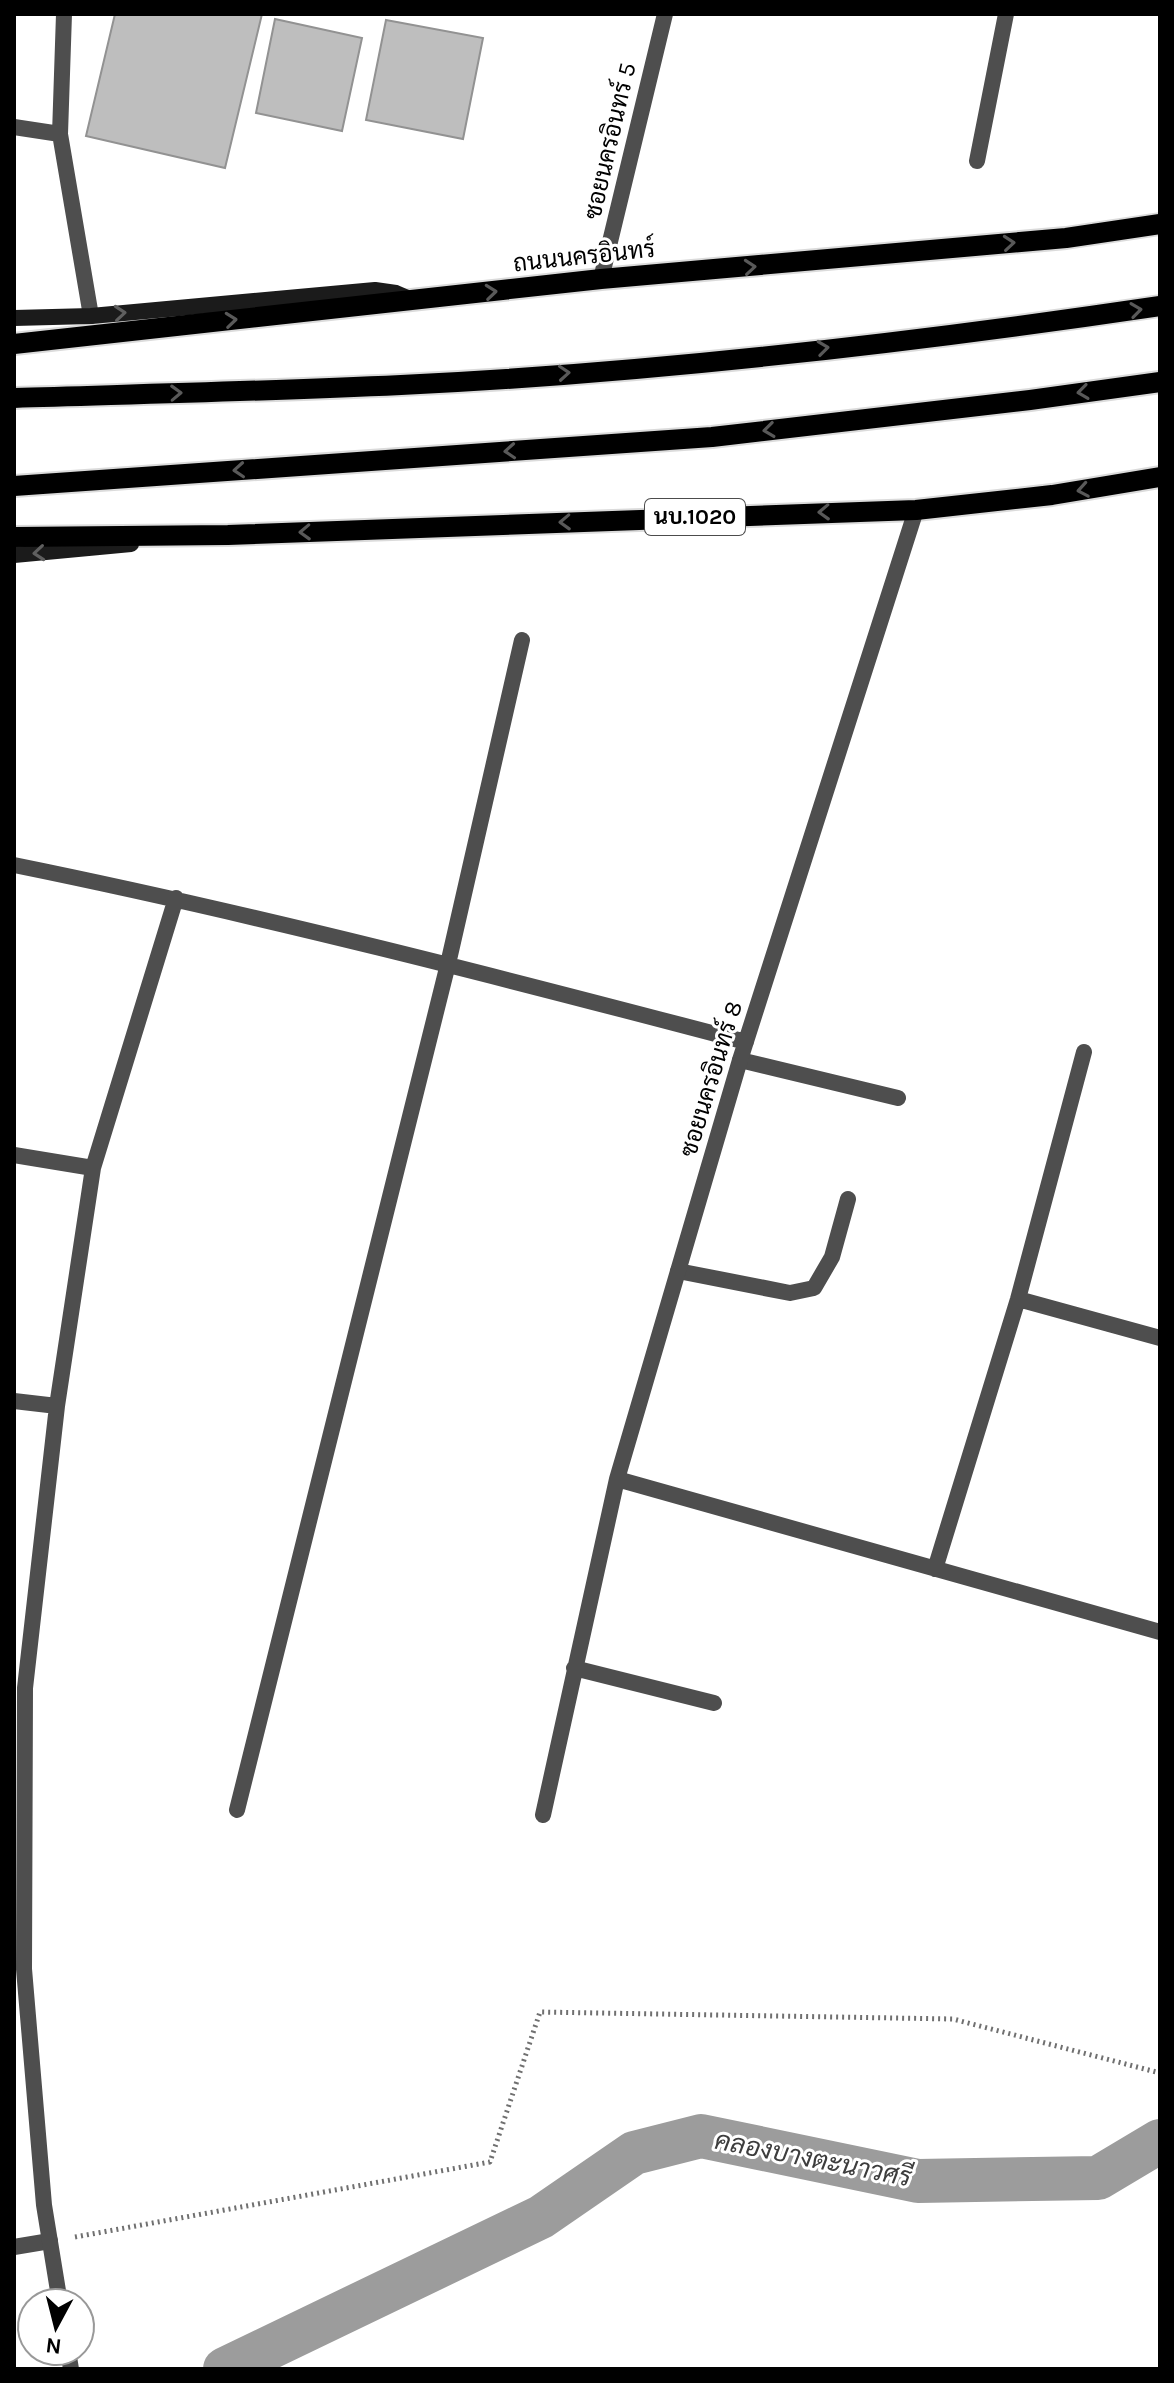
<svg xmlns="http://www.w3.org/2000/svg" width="1174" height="2383" font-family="Karla,Sarabun,sans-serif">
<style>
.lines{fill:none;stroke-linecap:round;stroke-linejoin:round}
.canal{stroke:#9c9c9c;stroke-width:44}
.building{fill:#bebebe;stroke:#929292;stroke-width:2}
.primary-casing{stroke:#dbdbdb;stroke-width:24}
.path{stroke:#707070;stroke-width:5;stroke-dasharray:2 4;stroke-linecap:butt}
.lane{stroke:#4e4e4e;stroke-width:16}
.street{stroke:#4e4e4e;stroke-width:16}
.secondary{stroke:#1b1b1b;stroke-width:16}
.primary{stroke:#000;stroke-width:20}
.oneway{stroke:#595959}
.oneway2{stroke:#5f5f5f}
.labels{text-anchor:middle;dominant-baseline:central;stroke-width:6;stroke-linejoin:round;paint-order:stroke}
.shield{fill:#fff;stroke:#4c4c4c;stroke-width:2}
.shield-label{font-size:22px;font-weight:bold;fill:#000}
.street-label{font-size:24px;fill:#000;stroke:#fff}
.water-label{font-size:26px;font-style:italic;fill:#3d3d3d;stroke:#fff}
</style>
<rect width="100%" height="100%" fill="#fff"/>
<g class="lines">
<path class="canal" d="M225 2369 541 2217 634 2153 701 2136 918 2181 1098 2178 1160 2141"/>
</g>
<path class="building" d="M115 14H262L225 168 86 136Z
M275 19 362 38 342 131 256 113Z
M386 20 483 38 463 139 366 120Z"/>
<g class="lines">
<defs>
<path id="primary" d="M14 344 601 279 1066 238 1160 224
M14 398C143 394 272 391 401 385 654 373 910 343 1160 306
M14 486 712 437 1030 400 1160 382
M14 537 228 535 916 510 1052 495 1160 477"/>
</defs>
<use href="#primary" class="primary-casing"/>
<path class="path" d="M75 2237 490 2162 540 2012 953 2019 1160 2073"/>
<path class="lane" d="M14 127 60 134 64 14
M60 134 91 316
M740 1060 898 1098
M678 1271 790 1293 814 1288 832 1257 848 1199
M14 2247 50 2241"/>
<path class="street" d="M977 161 1006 14
M601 279 665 14
M14 865C260 915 503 978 746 1042
M14 1155 93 1168
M1018 1299 1160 1338
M14 1401 57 1406
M617 1479 1160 1632
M935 1569 1018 1299 1084 1052
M574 1668 714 1703
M237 1810 448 964 522 640
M543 1815 617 1479 740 1060 916 510
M60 2303 44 2205 24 1969 25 1688 57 1406 93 1168 176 898
M68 2351 71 2369"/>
<path class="secondary" d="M14 318 91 316 375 290 396 293 410 299
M14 555 131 544"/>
<use href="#primary" class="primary"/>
</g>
<defs><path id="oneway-chevron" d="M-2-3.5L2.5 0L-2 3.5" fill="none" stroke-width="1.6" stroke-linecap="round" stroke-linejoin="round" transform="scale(2)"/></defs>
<g class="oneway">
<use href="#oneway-chevron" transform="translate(1009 243) rotate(-5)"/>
<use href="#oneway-chevron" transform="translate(750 267) rotate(-5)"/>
<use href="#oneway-chevron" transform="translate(491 292) rotate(-6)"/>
<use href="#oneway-chevron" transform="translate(1136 310) rotate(-8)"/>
<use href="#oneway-chevron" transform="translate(231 320) rotate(-6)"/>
<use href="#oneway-chevron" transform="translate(823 348) rotate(-7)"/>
<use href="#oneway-chevron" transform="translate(564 373) rotate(-4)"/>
<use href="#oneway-chevron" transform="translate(1083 392) rotate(172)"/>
<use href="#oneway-chevron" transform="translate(176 393) rotate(-2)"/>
<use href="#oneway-chevron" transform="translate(769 430) rotate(173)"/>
<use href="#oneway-chevron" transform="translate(510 451) rotate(176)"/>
<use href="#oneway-chevron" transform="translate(239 470) rotate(176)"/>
<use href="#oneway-chevron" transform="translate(1083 490) rotate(170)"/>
<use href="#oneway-chevron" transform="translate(824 512) rotate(178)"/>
<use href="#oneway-chevron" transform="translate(565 522) rotate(178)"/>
<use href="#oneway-chevron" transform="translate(305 532) rotate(178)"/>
</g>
<g class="oneway2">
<use href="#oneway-chevron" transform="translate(120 313) rotate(-5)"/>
<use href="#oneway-chevron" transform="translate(39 553) rotate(175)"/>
</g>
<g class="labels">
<rect class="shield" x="645" y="499" width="100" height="36" rx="6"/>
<g class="shield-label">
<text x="695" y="517">นบ.1020</text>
</g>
<g class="street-label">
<text transform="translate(610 141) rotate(-77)">ซอยนครอินทร์ 5</text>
<text transform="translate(584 256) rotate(-6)">ถนนนครอินทร์</text>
<text transform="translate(711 1079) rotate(-73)">ซอยนครอินทร์ 8</text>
</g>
<g class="water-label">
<text transform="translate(813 2159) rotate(11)">คลองบางตะนาวศรี</text>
</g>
</g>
<rect width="1174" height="2383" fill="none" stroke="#000000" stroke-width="32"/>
<g transform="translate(56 2327) rotate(187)"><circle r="38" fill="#ffffff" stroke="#999999" stroke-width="2"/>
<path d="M0-6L14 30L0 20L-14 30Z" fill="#000000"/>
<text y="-12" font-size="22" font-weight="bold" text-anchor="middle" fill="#000000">N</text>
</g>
</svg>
